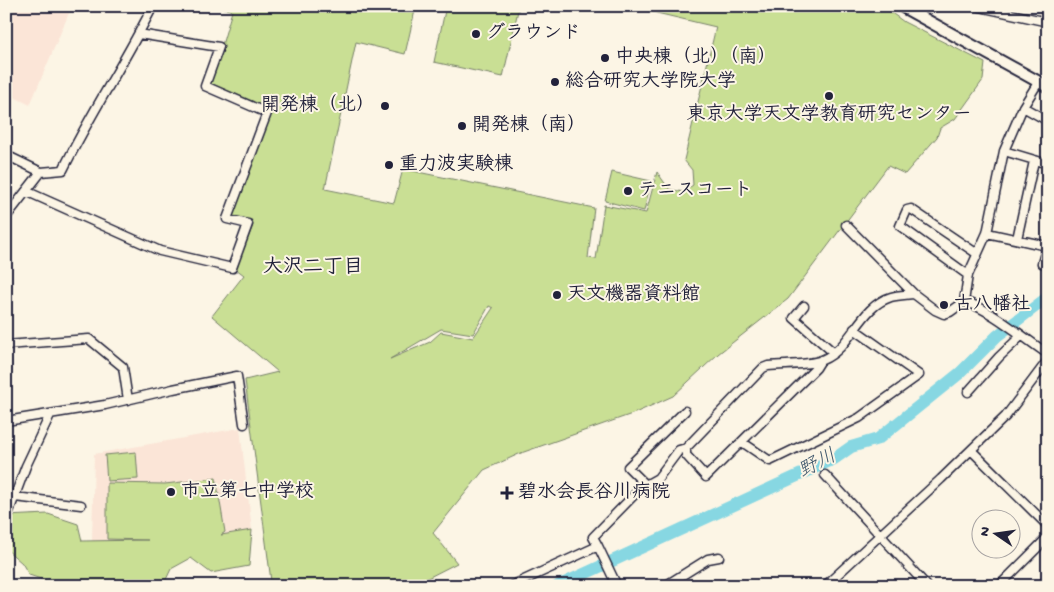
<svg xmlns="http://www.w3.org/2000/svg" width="1054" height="592" font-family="'Gochi Hand','Klee One',sans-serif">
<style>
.built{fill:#fbe5d7}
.green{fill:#c9df94;stroke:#768068;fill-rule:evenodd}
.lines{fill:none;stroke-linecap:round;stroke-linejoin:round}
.river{stroke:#87d7e2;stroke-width:12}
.minor-casing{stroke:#22223b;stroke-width:11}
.secondary-casing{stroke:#22223b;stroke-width:14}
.minor{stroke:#fcf5e5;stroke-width:8}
.secondary{stroke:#fcf5e5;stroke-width:10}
.poi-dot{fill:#22223b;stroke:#fcf5e5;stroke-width:2}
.labels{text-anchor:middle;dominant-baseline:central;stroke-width:4;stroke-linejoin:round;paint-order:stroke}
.poi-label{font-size:19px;font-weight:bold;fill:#22223b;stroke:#fcf5e5;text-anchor:start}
.neighbourhood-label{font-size:20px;font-weight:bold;fill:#22223b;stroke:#fcf5e5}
.water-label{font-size:20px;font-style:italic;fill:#40586d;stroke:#fcf5e5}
</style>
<rect width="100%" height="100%" fill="#fcf5e5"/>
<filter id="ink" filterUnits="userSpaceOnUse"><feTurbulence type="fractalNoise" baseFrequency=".02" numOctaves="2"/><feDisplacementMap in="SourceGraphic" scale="10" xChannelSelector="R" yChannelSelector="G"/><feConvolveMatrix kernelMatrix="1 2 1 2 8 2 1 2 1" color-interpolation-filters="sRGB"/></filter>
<g filter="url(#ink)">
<path class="built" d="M6 6H72L30 105 14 97H6Z
M240 428 252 530 200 546 92 541 94 454Z"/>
<path class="green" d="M219 6H416L405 54 356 42 325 189 394 203 403 169 594 208 588 258 596 259 604 205 646 213 657 172 669 189 683 192 693 185 692 170 684 160 716 27 627 6H882L904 22 985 63 983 80 955 119 940 128 937 137 905 174 888 166 788 299 718 354 673 396 635 413 521 453 484 470 433 533 457 563 412 586H295V582L271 581 245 380 278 372 212 316 244 275 236 269 253 225 232 219 269 113 210 86 232 11ZM489 306 493 308 473 338 441 332 430 342 390 359 441 329 473 334Z
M446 6H519L503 77 434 62Z
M612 172 651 181 644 211 605 201Z
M136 452 138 479 107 481 105 455Z
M216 478 225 532 221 535 252 530 249 566 211 573 191 558 171 569 163 586H62L29 575 22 563 6 549V516L48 514 78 524 82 541 148 540 107 539V483L165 484Z"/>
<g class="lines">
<path class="river" d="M558 586 834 459 851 447 878 439 960 373 997 336 1048 297"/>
<defs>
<path id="minor" d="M975 6 1048 22
M1023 107 1048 121
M1004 151 1048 164
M6 155 41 172 63 170C90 114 125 62 153 6
M28 192 160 251 232 268 248 224 227 219 267 113 205 86 219 47 139 34
M6 217 41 172
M846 225 914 294
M987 233 1047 246
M1017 239 1034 161
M1048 243 1042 263 1048 266
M968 275 900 226 907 210 911 209 976 253
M964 302C985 305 1028 341 1048 354
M804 306 794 318 834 353
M6 345 89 339 123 367 128 400
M968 392 999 357 1021 336
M6 421 105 405 173 389 237 376 244 424
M742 442 770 461 859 418 919 375 854 329
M686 448V455L706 477 816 368 821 360
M971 450 1048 526
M825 475 927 586
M646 485 628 467 685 411
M15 497 81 505
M7 517 26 466 50 415
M598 546 617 586
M511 586 598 546 593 537 642 487 658 478 679 450 686 448 763 368 768 366C785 364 806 366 822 360 852 348 859 307 891 297 898 295 906 295 914 294L935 310 944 314 950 312 964 302 968 275 987 233 1004 151 1023 107 1039 81
M665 586 708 559 719 557
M825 586 941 479 1006 416 1048 360
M999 586 1048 537"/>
<path id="secondary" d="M901 6 1048 87"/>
</defs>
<use href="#minor" class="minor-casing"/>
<use href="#secondary" class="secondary-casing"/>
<use href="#minor" class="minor"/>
<use href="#secondary" class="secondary"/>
</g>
</g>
<g class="poi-dot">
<circle cx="476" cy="34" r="5"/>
<circle cx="605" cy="58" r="5"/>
<circle cx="555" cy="82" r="5"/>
<circle cx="829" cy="96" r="5"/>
<circle cx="385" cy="106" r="5"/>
<circle cx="462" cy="126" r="5"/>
<circle cx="389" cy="165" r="5"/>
<circle cx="628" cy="191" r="5"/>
<circle cx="557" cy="295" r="5"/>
<circle cx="944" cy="305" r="5"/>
<circle cx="171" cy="492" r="5"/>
<path d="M504.5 485.5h5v5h5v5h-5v5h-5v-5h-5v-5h5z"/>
</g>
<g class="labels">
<g class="poi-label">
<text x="486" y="34">グラウンド</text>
<text x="615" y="58">中央棟（北）（南）</text>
<text x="565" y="82">総合研究大学院大学</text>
<text x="375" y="106" text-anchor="end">開発棟（北）</text>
<text x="829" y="115" text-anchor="middle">東京大学天文学教育研究センター</text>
<text x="472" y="126">開発棟（南）</text>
<text x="399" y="165">重力波実験棟</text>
<text x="638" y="191">テニスコート</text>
<text x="567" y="295">天文機器資料館</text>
<text x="954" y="305">古八幡社</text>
<text x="181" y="492">市立第七中学校</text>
<text x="518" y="493">碧水会長谷川病院</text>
</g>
<g class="neighbourhood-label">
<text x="313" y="268">大沢二丁目</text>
</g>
<g class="water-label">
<text transform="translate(818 465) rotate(-27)">野川</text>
</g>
</g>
<rect width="1054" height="592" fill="none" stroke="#fcf5e5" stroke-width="25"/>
<rect x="12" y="12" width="1029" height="567" fill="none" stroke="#22223b" stroke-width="2" filter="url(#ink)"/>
<g transform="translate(996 534) rotate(283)"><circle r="24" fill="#fcf5e5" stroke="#a5a1a1"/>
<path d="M0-4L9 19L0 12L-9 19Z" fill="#22223b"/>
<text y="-8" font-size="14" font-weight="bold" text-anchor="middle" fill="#22223b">N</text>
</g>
</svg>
